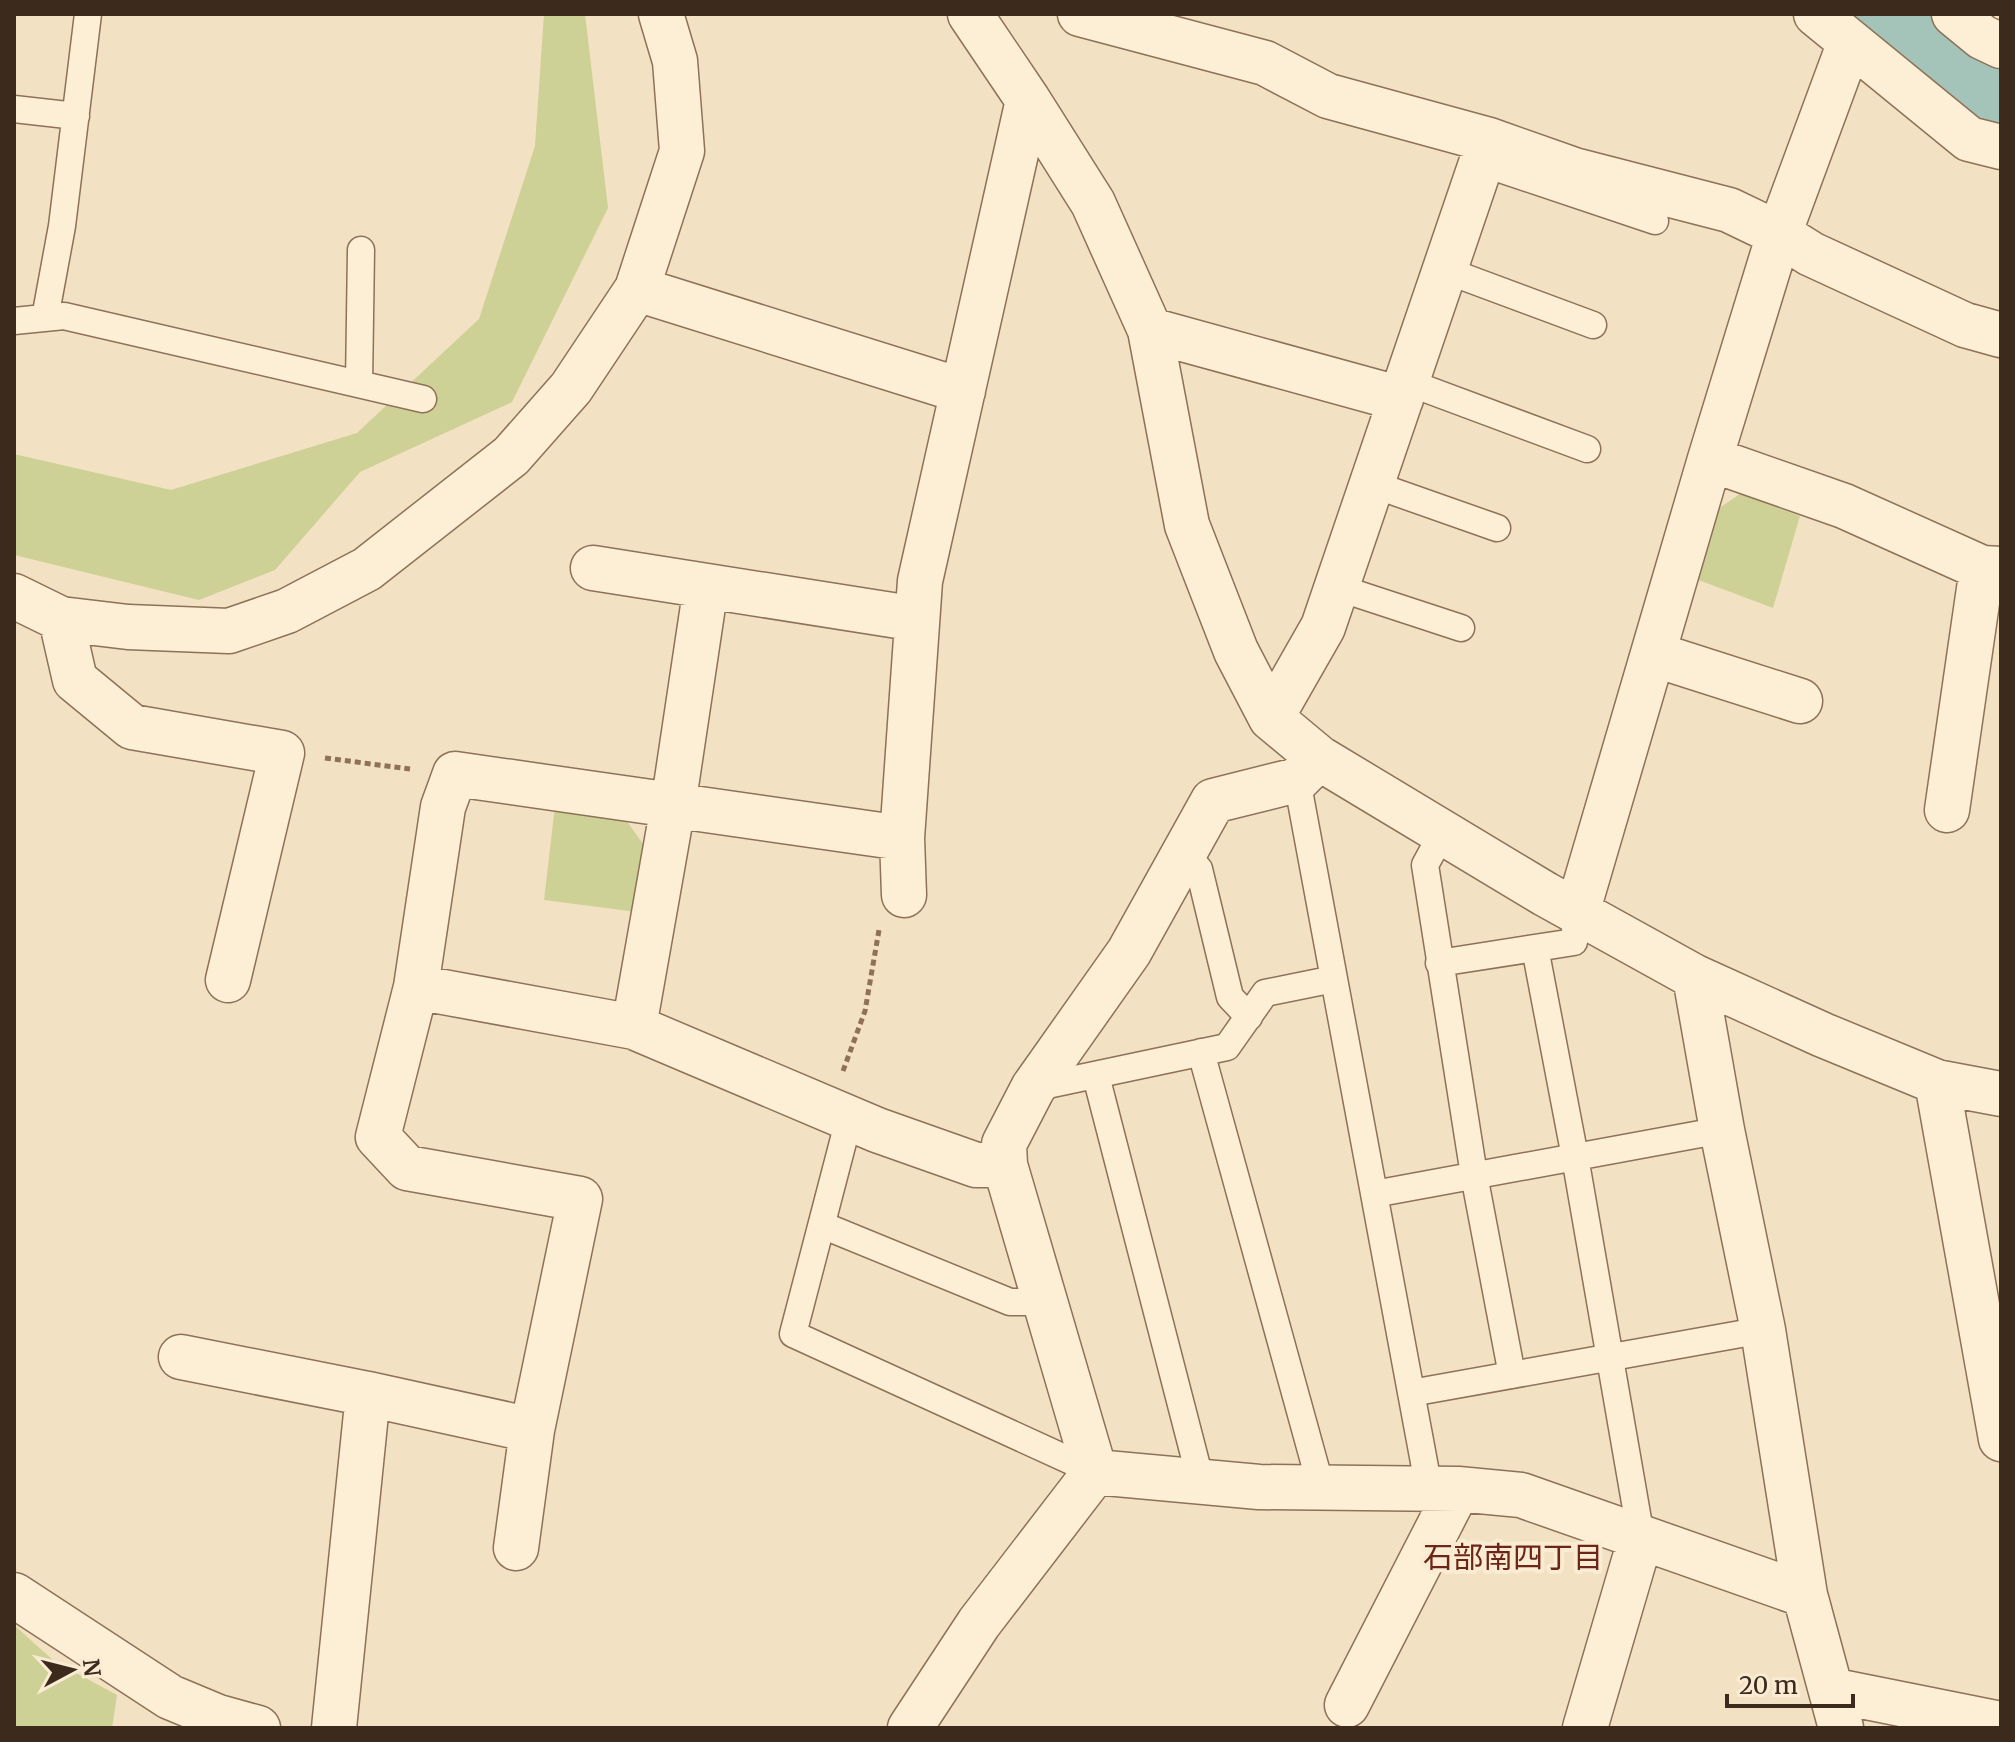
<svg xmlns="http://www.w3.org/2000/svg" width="2015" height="1742" font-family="Merriweather,'Noto Sans JP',serif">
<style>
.green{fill:#ced195}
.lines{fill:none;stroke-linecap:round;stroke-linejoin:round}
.river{stroke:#a5c4b9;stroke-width:76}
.service-casing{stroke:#8e7157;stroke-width:29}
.minor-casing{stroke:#8e7157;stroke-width:47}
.path{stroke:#8e7157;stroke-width:5;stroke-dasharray:6 4;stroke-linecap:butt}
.service{stroke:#fcefd6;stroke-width:26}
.minor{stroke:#fcefd6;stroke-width:44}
.labels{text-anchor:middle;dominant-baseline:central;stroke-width:8;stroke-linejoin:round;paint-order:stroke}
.neighbourhood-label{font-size:30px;fill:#6d2518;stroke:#f9ecd3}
</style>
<rect width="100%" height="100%" fill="#f2e1c2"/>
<path class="green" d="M544 14H585L608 208 512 402 360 472 275 570 199 600 14 555V454L171 490 357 433 479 319 535 146Z
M1740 494 1800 516 1773 608 1688 576 1706 517Z
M555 806 626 820 646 848 637 912 544 900Z
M14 1625 54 1661 117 1695 112 1728H14Z"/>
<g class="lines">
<path class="river" d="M1885 14 1985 94 2001 100"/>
<defs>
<path id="service" d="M14 109 76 116
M1482 163 1655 221
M1445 270 1593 325
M45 318 62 226 88 14
M14 321 64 316 423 399
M1407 382 1587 449
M359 384 361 250
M1372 484 1497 528
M1336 587 1461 628
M1297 780 1429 1489
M1443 832 1425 865 1474 1175 1512 1375
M1185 855 1199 869 1230 997 1249 1017
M1535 948 1575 1157 1641 1537
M1439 963 1574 942 1577 913
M1201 1052 1321 1487
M1096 1076 1201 1482
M1033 1088 1227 1047 1265 993 1334 979
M849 1119 793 1334 1095 1472
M1374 1194 1722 1130
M822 1225 1010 1302H1047
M1411 1393 1763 1330"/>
<path id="minor" d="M970 14 1028 100 1093 203 1150 330 1187 525 1236 651 1271 718 1319 758 1545 894 1695 977 1823 1035 1937 1082 2001 1094
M1080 14 1265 63 1328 96 1489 140 1574 170 1729 210 1779 234 1811 254 1965 325 2001 335
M1816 14 1969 139 2001 147
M1954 14 1982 37 2001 46
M637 289 963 391
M1150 330 1401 399
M1710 459 1844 506 1982 568 2001 569
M593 568 917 619
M14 596 61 619 128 627 229 631 287 611 367 569 511 456 571 388 637 289 682 151 675 61 661 14
M61 619 75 680 132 727 282 753 228 980
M1653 654 1800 701
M1271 718 1323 627 1489 140
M1947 810 1982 568
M902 838 904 895
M1577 913 1710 459 1779 234 1850 42
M1695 977 1722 1130 1763 1330 1805 1595 1841 1728
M416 987 634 1027 877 1130 976 1165H1005
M634 1027 673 806 706 586
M1937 1082 2001 1439
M181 1357 368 1394
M1095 1472 1005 1165 1004 1144 1033 1088 1129 952 1213 801 1297 780 1319 758
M1095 1472 1259 1487 1458 1489 1521 1495 1805 1595
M516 1548 532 1430 580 1199 407 1168 378 1137 416 987 443 807 455 774 902 838 920 581 1028 100
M14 1595 170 1697 218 1717 258 1728
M1831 1690 2001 1724
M1347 1705 1458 1489
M334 1728 368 1394 532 1430
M910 1728 979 1623 1095 1472
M1585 1728 1641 1537"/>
</defs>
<use href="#service" class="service-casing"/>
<use href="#minor" class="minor-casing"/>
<path class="path" d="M325 758 410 769
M843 1071 865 1011 879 930"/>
<use href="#service" class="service"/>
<use href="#minor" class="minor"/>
</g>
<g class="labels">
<g class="neighbourhood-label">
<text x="1513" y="1557">石部南四丁目</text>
</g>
</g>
<rect width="2015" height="1742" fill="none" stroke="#3c2a1d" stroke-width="32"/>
<g transform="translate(72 1670) rotate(83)" stroke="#f9ecd3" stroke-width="6" paint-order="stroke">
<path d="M0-6L14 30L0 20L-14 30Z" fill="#3c2a1d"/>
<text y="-12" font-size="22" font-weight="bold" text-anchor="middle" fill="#3c2a1d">N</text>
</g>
<path d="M1727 1694v12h126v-12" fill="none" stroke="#3c2a1d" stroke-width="4"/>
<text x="1739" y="1694" font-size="24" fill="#3c2a1d" stroke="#f9ecd3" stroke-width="6" paint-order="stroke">20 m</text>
</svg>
